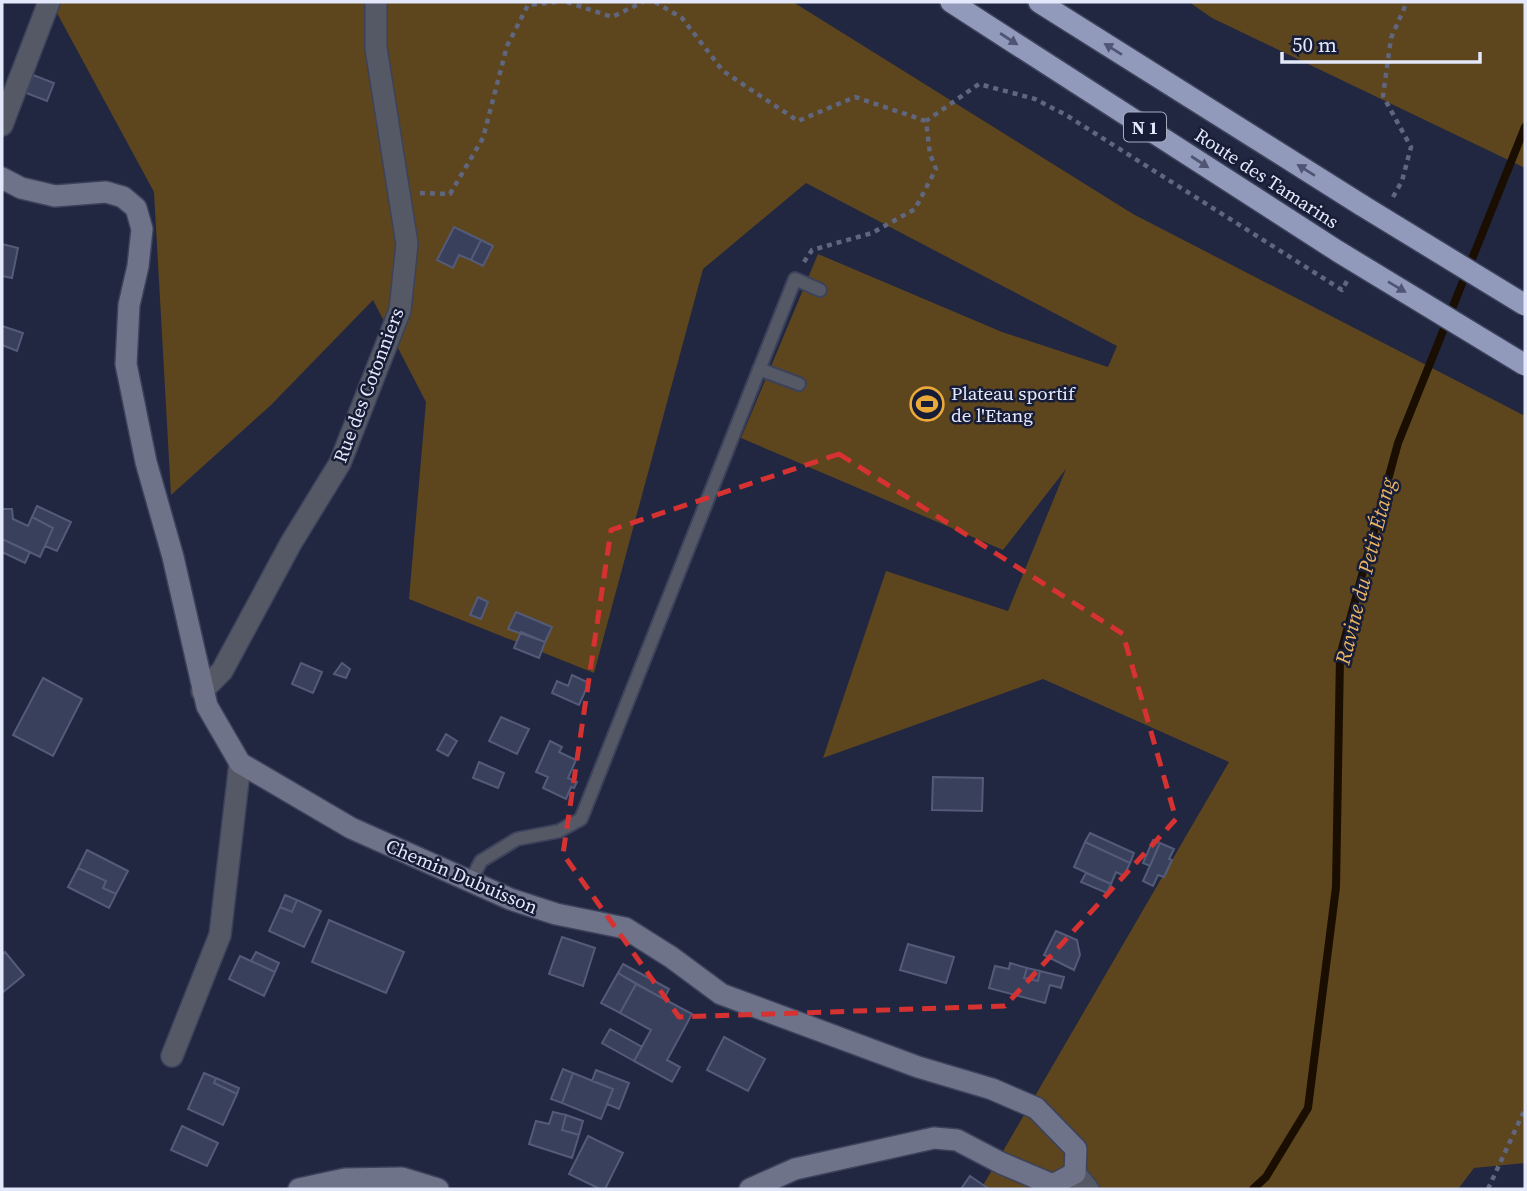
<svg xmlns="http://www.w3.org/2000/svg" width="1527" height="1191" font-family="'Source Serif 4',serif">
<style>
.green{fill:#5d451e}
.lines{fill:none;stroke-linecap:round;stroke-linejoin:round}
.stream{stroke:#190e00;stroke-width:8}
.building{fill:#39405c;stroke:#545b79;stroke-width:2}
.lane-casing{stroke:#3c425b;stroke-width:16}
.street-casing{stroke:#3c425b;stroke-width:24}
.secondary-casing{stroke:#3c425b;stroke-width:24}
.highway-casing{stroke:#3c425b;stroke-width:24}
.path{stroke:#60667d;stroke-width:4.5;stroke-dasharray:5 5;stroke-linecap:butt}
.lane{stroke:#555966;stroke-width:12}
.street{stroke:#555966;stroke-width:21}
.secondary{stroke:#6e7389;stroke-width:21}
.highway{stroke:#929abc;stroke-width:21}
.highway-bridge-casing{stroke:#3c425b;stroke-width:24;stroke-linecap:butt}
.highway-bridge{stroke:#929abc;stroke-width:21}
.oneway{fill:#4f5573}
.marked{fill:none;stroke:#d73232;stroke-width:5;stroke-dasharray:14 9;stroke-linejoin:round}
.labels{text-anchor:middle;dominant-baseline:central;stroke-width:5;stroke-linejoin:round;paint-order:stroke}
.shield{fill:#181d37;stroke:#a6abc0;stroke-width:2}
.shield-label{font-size:18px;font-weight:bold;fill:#e3e8fa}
.street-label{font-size:19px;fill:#e3e8fa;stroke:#181d37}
.poi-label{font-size:19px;fill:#e3e8fa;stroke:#181d37;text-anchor:start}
.water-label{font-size:21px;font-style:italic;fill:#ebb663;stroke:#181d37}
</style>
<rect width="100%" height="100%" fill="#212741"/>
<path class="green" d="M51 2H793L1133 214 1525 416V1163L1474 1168 1458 1189H981L1229 762 1043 679 823 758 886 571 1008 611 1066 469 1003 550 741 438 818 254 1002 332 1108 367 1117 346 806 183 703 269 594 673 409 599 426 402 373 300 271 405 171 495 154 192Z
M1189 2H1525V168L1212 18Z"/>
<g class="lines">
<path class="stream" d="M1253 1189 1266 1177 1308 1108 1336 887 1340 656 1398 443 1525 127"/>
</g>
<path class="building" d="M33 75 54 83 47 101 26 93Z
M454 227 481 240 471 260 459 255 453 268 437 260Z
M481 240 493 246 483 266 471 260Z
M2 244 18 248 12 278 2 276Z
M2 326 23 333 17 351 2 345Z
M37 506 71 522 57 551 45 546 53 528 32 517Z
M2 509H12L13 519 28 526 32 517 53 528 40 557 2 539Z
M2 539 30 552 25 563 2 552Z
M478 597 488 602 481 619 470 615Z
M516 612 552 627 545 642 508 629Z
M521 632 545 642 539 658 514 648Z
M301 663 322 672 313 693 292 684Z
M342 663 350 669 346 678 334 674Z
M572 675 589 683 579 705 552 693 557 681 568 686Z
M43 678 82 699 53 756 13 735Z
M501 717 529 729 517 754 489 741Z
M446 734 457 741 448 756 437 750Z
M550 741 562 747 559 752 576 760 568 778 577 782 574 788 571 787 566 799 543 788 548 777 536 772Z
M479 762 504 773 498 788 473 778Z
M933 777 983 778 982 811 932 810Z
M1090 833 1134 853 1130 863 1085 842Z
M1153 840 1160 843 1150 866 1143 863Z
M1085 842 1130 863 1124 876 1116 872 1111 884 1074 867Z
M1160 843 1174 849 1169 859 1172 860 1164 877 1158 875 1153 886 1143 881Z
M87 850 128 871 116 894 103 888 106 881 78 868Z
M78 868 106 881 103 888 116 894 109 908 68 887Z
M1086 873 1111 884 1107 893 1081 882Z
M285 895 297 900 292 912 280 907Z
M297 900 321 911 304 947 269 931 280 907 292 912Z
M329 920 404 952 386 993 312 962Z
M1056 931 1077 940 1080 955 1074 970 1044 955Z
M562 937 595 948 583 986 549 974Z
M908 944 954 957 946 983 900 970Z
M5 952 24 975 2 993V955Z
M256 952 279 963 275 972 251 961Z
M240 956 275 972 264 996 229 979Z
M1010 963 1027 968 1024 978 1038 981 1040 971 1064 977 1061 988 1050 985 1045 1003 989 988 995 966 1009 969Z
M623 964 669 989 664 999 618 973Z
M1027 968 1040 971 1038 981 1024 978Z
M618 973 636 984 620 1013 601 1003Z
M636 984 692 1014 667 1060 680 1067 672 1082 634 1061 651 1030 620 1013Z
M610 1029 642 1047 634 1061 602 1043Z
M724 1037 765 1059 748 1091 707 1070Z
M563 1069 573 1073 562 1103 551 1099Z
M596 1070 629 1083 619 1109 607 1104 613 1089 592 1081Z
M204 1073 216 1078 214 1083 237 1094 223 1125 188 1109Z
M573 1073 613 1089 601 1119 562 1103Z
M216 1078 239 1088 237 1094 214 1083Z
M553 1112 566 1115 562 1130 579 1135 572 1158 529 1144 536 1121 549 1124Z
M566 1115 583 1121 579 1135 562 1130Z
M182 1126 218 1143 207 1166 171 1150Z
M588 1136 623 1153 605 1189H600L569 1174Z
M970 1176 989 1189H961Z"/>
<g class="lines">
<defs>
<path id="lane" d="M759 369 799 384
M470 882 481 861 517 839 559 831 581 819 795 279 820 290"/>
<path id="street" d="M2 125 49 2
M202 691 222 671 291 543 340 463 400 310 407 244 376 48V2
M172 1056 220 935 240 763
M1075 1173 1088 1189"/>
<path id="secondary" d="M2 178 21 188 55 196 106 192 123 197 136 208 142 229 138 266 129 305 126 364 146 462 173 557 207 706 240 763 351 828 510 899 556 914 625 928 671 957 721 994 918 1067 992 1089 1036 1108 1076 1149 1075 1173 1053 1185 1001 1163 957 1140 934 1138 795 1169 750 1189
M299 1189 345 1179 402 1178 438 1189"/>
<path id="highway" d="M951 2 1339 252
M1039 2 1363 206"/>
</defs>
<use href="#lane" class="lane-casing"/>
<use href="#street" class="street-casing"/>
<use href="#secondary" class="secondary-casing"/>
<use href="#highway" class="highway-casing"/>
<path class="path" d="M567 2 612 17 643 2
M655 2 682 18 723 71 798 121 855 97 926 121
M420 193 450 194 483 138 507 46 528 5 556 2
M1393 197 1402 181 1411 147 1383 96 1391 38 1407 2
M804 262 812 250 872 233 915 209 936 169 930 154 926 121 979 84 1035 99 1066 115 1342 290 1347 281
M1488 1189 1525 1109"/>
<use href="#lane" class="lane"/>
<use href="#street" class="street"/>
<use href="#secondary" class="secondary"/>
<use href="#highway" class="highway"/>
<defs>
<path id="highway-bridge" d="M1363 206 1525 305
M1339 252 1525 365"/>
</defs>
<use href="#highway-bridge" class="highway-bridge-casing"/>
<use href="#highway-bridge" class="highway-bridge"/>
</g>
<defs><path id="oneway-solid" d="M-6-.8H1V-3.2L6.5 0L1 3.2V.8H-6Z" transform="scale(1.75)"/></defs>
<g class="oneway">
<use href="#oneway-solid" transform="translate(1009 39) rotate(33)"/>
<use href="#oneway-solid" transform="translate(1113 49) rotate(-148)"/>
<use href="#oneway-solid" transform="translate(1200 162) rotate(33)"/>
<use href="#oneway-solid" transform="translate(1306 170) rotate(-148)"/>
<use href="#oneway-solid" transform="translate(1397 287) rotate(31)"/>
</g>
<path class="marked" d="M839 454 1123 634 1176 819 1005 1006 679 1017 563 854 611 530Z"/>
<defs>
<symbol id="stadium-ring" viewBox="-11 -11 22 22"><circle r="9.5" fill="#181d37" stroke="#eaaa39" stroke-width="1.5"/><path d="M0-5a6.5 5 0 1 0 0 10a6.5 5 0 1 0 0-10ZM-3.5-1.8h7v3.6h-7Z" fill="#eaaa39"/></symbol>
</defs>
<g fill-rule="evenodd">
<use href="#stadium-ring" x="908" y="385" width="38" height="38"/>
</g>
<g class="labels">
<rect class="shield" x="1124" y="112.5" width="42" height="29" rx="5"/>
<g class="shield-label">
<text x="1145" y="127">N 1</text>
</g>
<g class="street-label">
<text transform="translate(1267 178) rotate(33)">Route des Tamarins</text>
<text transform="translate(368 385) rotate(-69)">Rue des Cotonniers</text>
<text transform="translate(462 876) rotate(23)">Chemin Dubuisson</text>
</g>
<g class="poi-label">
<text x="951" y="393">Plateau sportif<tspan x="951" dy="22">de l'Etang</tspan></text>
</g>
<g class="water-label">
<text transform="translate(1365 571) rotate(-76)">Ravine du Petit Étang</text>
</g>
</g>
<rect width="1527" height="1191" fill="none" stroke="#e3e8fa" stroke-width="7"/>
<path d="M1282 52v10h198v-10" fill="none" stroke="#e3e8fa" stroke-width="3.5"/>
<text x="1292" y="52" font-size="21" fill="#e3e8fa" stroke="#181d37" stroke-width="5" paint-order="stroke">50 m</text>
</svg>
